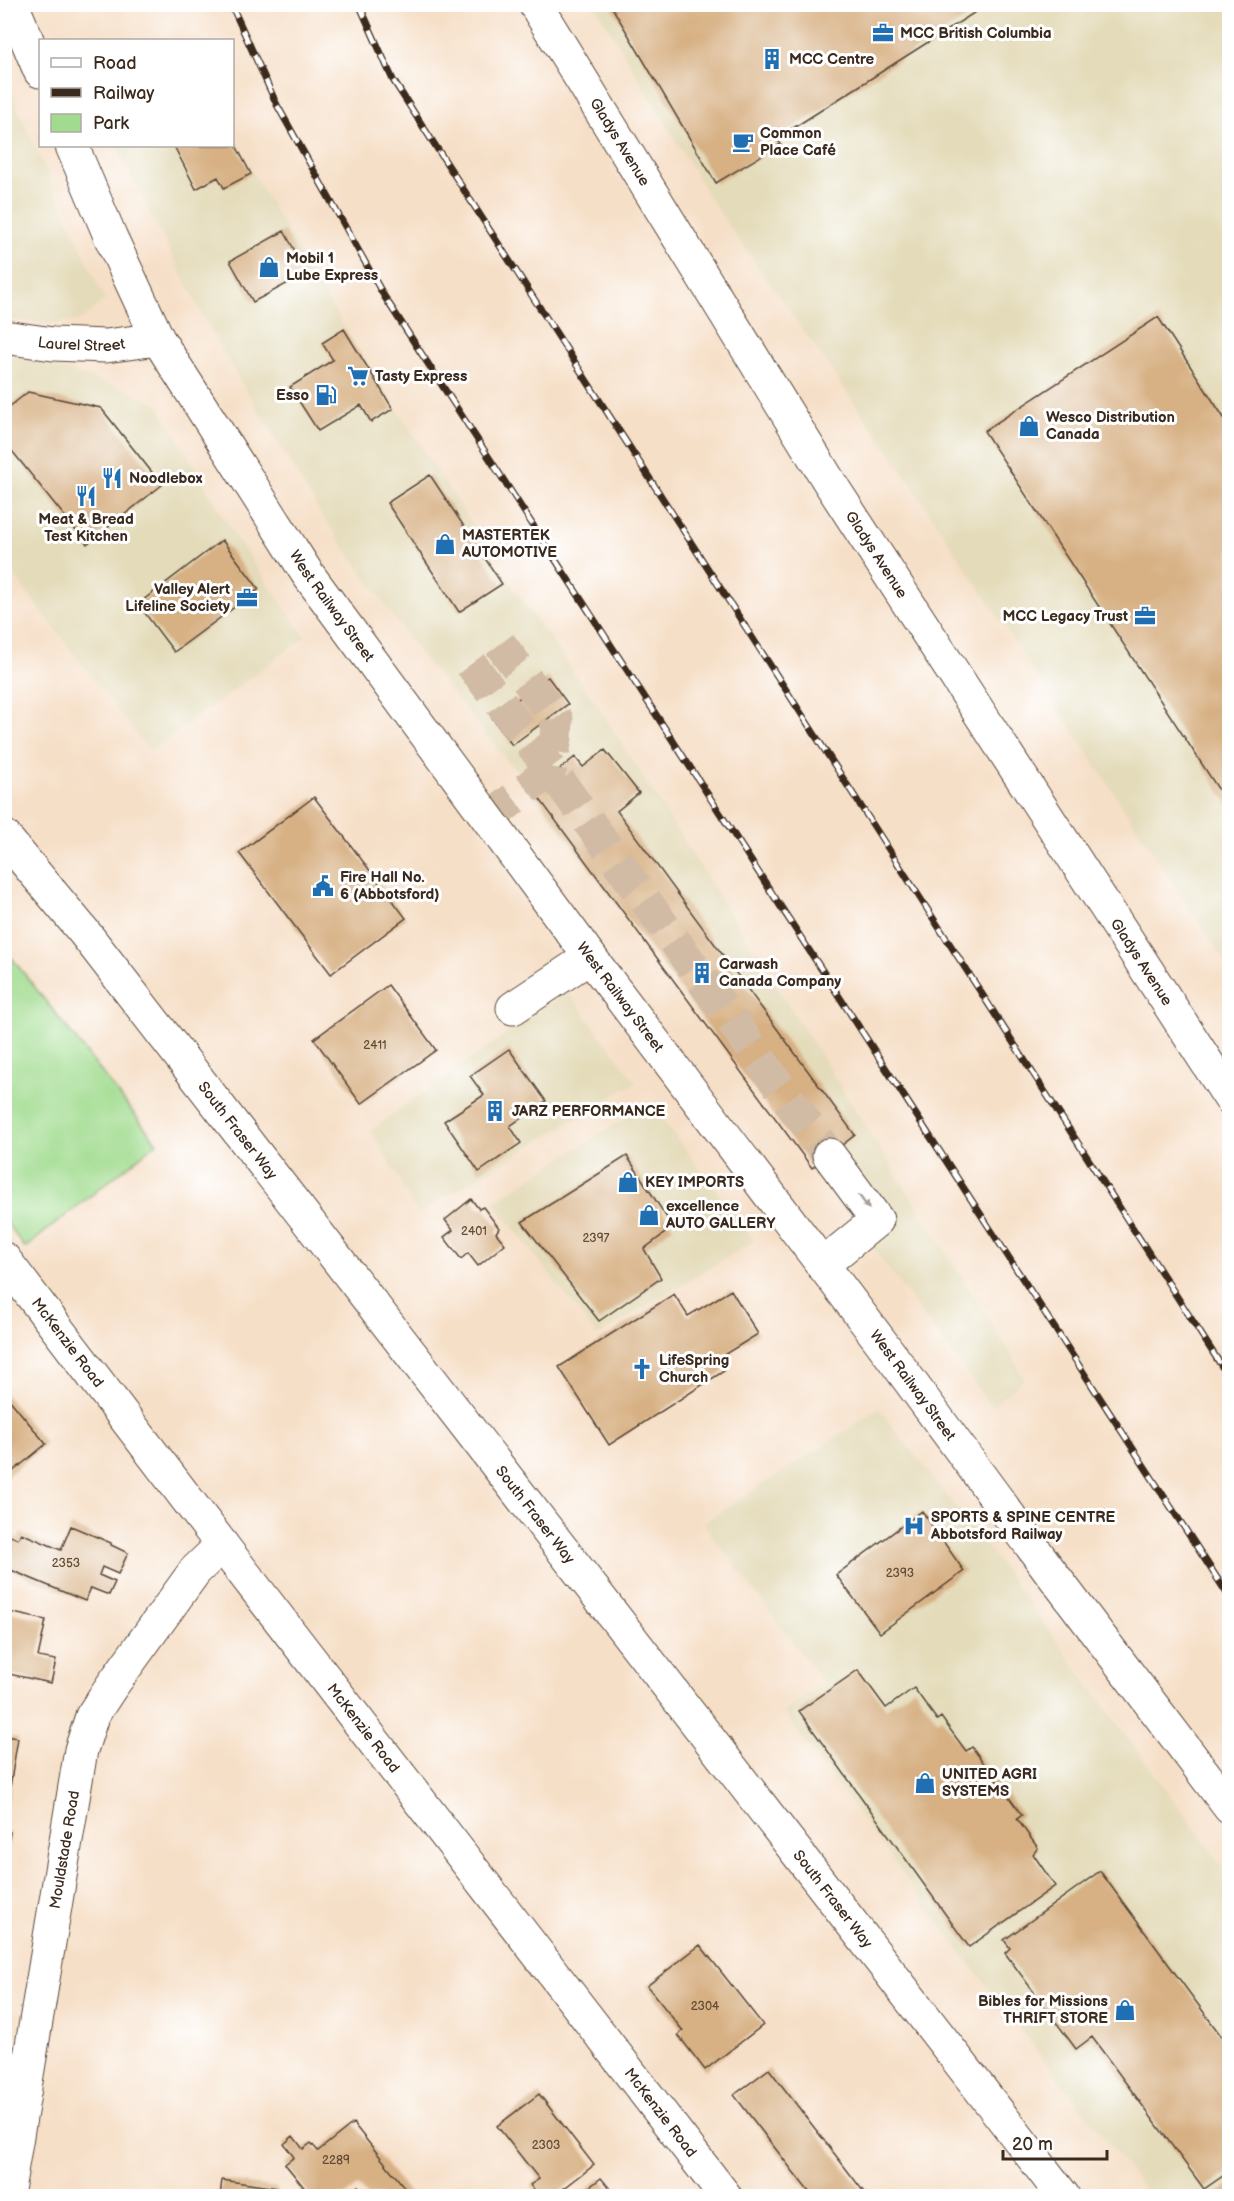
<svg xmlns="http://www.w3.org/2000/svg" width="1234" height="2201" font-family="'Balsamiq Sans',sans-serif">
<style>
.built{fill:#e4dbba}
.green{fill:#a0db8e;stroke:#6e8256;stroke-width:1.5}
.building{fill:#d7b083}
.lines{fill:none;stroke-linecap:round;stroke-linejoin:round}
.minor-tunnel{stroke:#d1bba5;stroke-width:33;stroke-dasharray:33 16;stroke-linecap:butt}
.minor-casing{stroke:#574537;stroke-width:35}
.major-casing{stroke:#574537;stroke-width:35}
.minor{stroke:#fff;stroke-width:33}
.major{stroke:#fff;stroke-width:33}
.rail-casing{stroke:#3b2a1e;stroke-width:7}
.rail{stroke:#fff;stroke-width:4.5;stroke-dasharray:14;stroke-linecap:butt}
.oneway{fill:#a79f9a}
.labels{text-anchor:middle;dominant-baseline:central;stroke-width:6;stroke-linejoin:round;paint-order:stroke}
.number-label{font-size:12px;fill:#624c37}
.poi-label{font-size:15px;font-weight:bold;fill:#3b2a1e;stroke:#fff;text-anchor:start}
.street-label{font-size:15px;fill:#3b2a1e;stroke:#fff}
</style>
<rect width="100%" height="100%" fill="#fff"/>
<filter id="ink" filterUnits="userSpaceOnUse"><feTurbulence type="fractalNoise" baseFrequency=".0167" numOctaves="2"/><feDisplacementMap in="SourceGraphic" scale="12" xChannelSelector="R" yChannelSelector="G"/><feConvolveMatrix kernelMatrix="1 2 1 2 8 2 1 2 1" color-interpolation-filters="sRGB"/></filter>
<filter id="wash" filterUnits="userSpaceOnUse"><feTurbulence type="fractalNoise" baseFrequency=".008" numOctaves="4" result="noise"/><feDisplacementMap in="SourceGraphic" scale="24" xChannelSelector="R" yChannelSelector="G"/><feGaussianBlur stdDeviation="1.35" result="paint"/><feColorMatrix in="noise" values="0 0 0 0 0 0 0 0 0 0 0 0 0 0 0 0 0 1.4 0 .05"/><feComposite in="paint" operator="in"/></filter>
<g filter="url(#wash)">
<rect width="100%" height="100%" fill="#f6dfc7"/>
<path class="built" d="M595 5H1229V968L899 466 712 202Z
M5 81 105 300 81 320 45 324 5 318Z
M233 133 255 177 342 324 510 583 601 711 1013 1357 1024 1379 992 1407 518 774 414 646 323 517 241 382 209 327 116 146H232Z
M5 354 27 357 126 390 159 406 231 530 305 637 150 752 5 564Z
M567 991 636 1082 418 1214 371 1130Z
M650 1102 754 1241 598 1336 493 1202Z
M879 1409 1003 1568 1229 1875V2196H1149L963 1955 783 1712 824 1684 703 1523Z"/>
<path class="green" d="M4 948 157 1143 25 1248 5 1221Z"/>
<g id="blocks">
<path class="building" d="M610 4H988L776 139 781 144 716 183Z
M232 138 251 174 224 188 218 177 196 189 174 146H232Z
M284 231 307 273 253 302 230 261Z
M1158 317 1230 427V807L984 431Z
M344 329 393 409 371 422 361 405 318 431 290 387 333 360 322 343Z
M28 392 101 408 162 485 87 544 4 441V411Z
M430 475 502 584 459 612 387 503Z
M222 540 259 589 174 652 138 604Z
M548 677 568 704 512 745 492 718Z
M605 750 639 793 617 811 855 1135 812 1168 533 790 575 757 583 767Z
M314 797 406 918 331 974 239 853Z
M388 985 436 1050 361 1104 314 1039Z
M509 1049 546 1101 510 1126 521 1143 479 1172 444 1121 484 1095 470 1076Z
M627 1156 673 1227 644 1249 661 1278 599 1321 522 1222Z
M471 1199 479 1209 483 1207 499 1228 496 1233 505 1244 478 1266 468 1253 461 1259 444 1237 453 1230 445 1220Z
M731 1290 758 1334 717 1359 724 1371 609 1445 559 1367 674 1294 688 1316Z
M4 1393 46 1444 6 1477 4 1475Z
M922 1511 964 1571 880 1633 836 1575Z
M71 1526 111 1543V1545L128 1553 118 1574 102 1567 99 1575 115 1582 109 1595 91 1588 85 1601 6 1568 10 1559 4 1556V1533L18 1539 21 1533 61 1550Z
M4 1611 46 1620 38 1657 56 1660 51 1683 4 1673Z
M858 1670 886 1708 914 1688 937 1720 941 1717 966 1751 972 1747 1022 1815 1017 1819 1038 1848 1033 1854 1055 1886 969 1947 799 1711Z
M4 1736 18 1738 7 1805 4 1804Z
M4 1831 10 1832 6 1857H4Z
M1100 1871 1230 2048V2171L1204 2189 1092 2037 1076 2049 1005 1953 1010 1948 1004 1940Z
M700 1945 763 2025 705 2070 678 2035 683 2031 647 1986Z
M769 2069 867 2196H812L734 2095Z
M539 2094 594 2165 554 2196H539L530 2185 539 2179 497 2126Z
M353 2123 409 2193 404 2196H367L358 2186 345 2196H311L285 2164 294 2157 284 2144 293 2136 303 2149 311 2143 318 2151Z
M601 2178 611 2190 602 2196H584L582 2193Z
M222 2180 277 2188 276 2196H220Z
M1230 2185V2196H1220L1218 2193Z"/>
</g>
</g>
<g filter="url(#ink)">
<use href="#blocks" fill-opacity="0" stroke="#574537" stroke-width="1.5"/>
<g class="lines">
<path class="minor-tunnel" d="M471 664 554 774 829 1155
M488 819 550 770 556 738 557 720 500 644"/>
<defs>
<g id="minor">
<path d="M12 4 40 71"/>
<path id="s1" d="M535 4 830 483 1230 1098"/>
<path id="s2" d="M72 146 111 238 158 339 307 573 590 957 881 1342 1050 1571 1230 1808"/>
<path id="s3" d="M4 337 53 344 106 346 158 339"/>
<path d="M513 1008 590 957"/>
<path id="s4" d="M4 1259 222 1545 725 2196"/>
<path d="M822 1265 877 1220 829 1155"/>
<path id="s5" d="M7 2196 81 1750 92 1716 111 1687 195 1571 222 1545"/>
</g>
<g id="major">
<path id="s6" d="M4 836 84 932 1063 2196"/>
</g>
</defs>
<use href="#minor" class="minor-casing"/>
<use href="#major" class="major-casing"/>
<use href="#minor" class="minor"/>
<use href="#major" class="major"/>
<defs>
<path id="rail" d="M231 4 277 105 384 296 1230 1598
M359 4 393 80 1230 1379"/>
</defs>
<use href="#rail" class="rail-casing"/>
<use href="#rail" class="rail"/>
</g>
<defs><path id="oneway-solid" d="M-6-.8H1V-3.2L6.5 0L1 3.2V.8H-6Z" transform="scale(1.5)"/></defs>
<use class="oneway" href="#oneway-solid" transform="translate(864 1202) rotate(54)"/>
</g>
<defs>
<symbol id="office-bare" viewBox="-9 -9 18 18"><path d="M-6-3h4V-5.5h4V-3h4V5H-6ZM-1-4.5V-3h2v-1.5ZM-6 0V1H6V0Z" fill="#1f6fb2" stroke="#fff" stroke-width="2.5" paint-order="stroke"/></symbol>
<symbol id="building-bare" viewBox="-9 -9 18 18"><path d="M-4-6H4V6H1V3H-1V6H-4ZM-2.5-4.3h1.7v1.8h-1.7ZM.8-4.3h1.7v1.8H.8ZM-2.5-1h1.7V.8h-1.7ZM.8-1h1.7V.8H.8Z" fill="#1f6fb2" stroke="#fff" stroke-width="2.5" paint-order="stroke"/></symbol>
<symbol id="cafe-bare" viewBox="-9 -9 18 18"><path d="M-5.5-4.5H6V0H3Q3 3.5 0 3.5H-2.5Q-5.5 3.5-5.5 0ZM3-3.2v2h1.7v-2ZM-6 4.5H4V6H-6Z" fill="#1f6fb2" stroke="#fff" stroke-width="2.5" paint-order="stroke"/></symbol>
<symbol id="shop-bare" viewBox="-9 -9 18 18"><path d="M-5-2.5h2.3a2.7 3.5 0 0 1 5.4 0H5L5.5 6h-11ZM-1.5-2.5h3a1.5 2.3 0 0 0-3 0Z" fill="#1f6fb2" stroke="#fff" stroke-width="2.5" paint-order="stroke"/></symbol>
<symbol id="supermarket-bare" viewBox="-9 -9 18 18"><path d="M-6-5.5h2.5l.6 2H6L4.5 2H-2.5L-4.4-4H-6ZM-1.5 3.2a1.3 1.3 0 1 0 .1 0ZM3 3.2a1.3 1.3 0 1 0 .1 0Z" fill="#1f6fb2" stroke="#fff" stroke-width="2.5" paint-order="stroke"/></symbol>
<symbol id="fuel-bare" viewBox="-9 -9 18 18"><path d="M-5.5-6h7V0h2V4h1.3V-2.5L3-4.5l.8-.8L6-3V5H2.5V1h-1V6h-7ZM-4.2-4.7v3.2H.2V-4.7Z" fill="#1f6fb2" stroke="#fff" stroke-width="2.5" paint-order="stroke"/></symbol>
<symbol id="restaurant-bare" viewBox="-9 -9 18 18"><path d="M-5-6h1v4h1v-4h1v4h1v-4h1v5L-1.5 .5V6h-2V.5L-5-1ZM5-6V6H3V1.5H1.5Q1.5-4 5-6Z" fill="#1f6fb2" stroke="#fff" stroke-width="2.5" paint-order="stroke"/></symbol>
<symbol id="civic-bare" viewBox="-9 -9 18 18"><path d="M-.6-6.5H3V-4.5H.6V-3L4-1V1h2V6H-6V1h2V-1L-.6-3ZM-1.2 2.5V6h2.4V2.5Z" fill="#1f6fb2" stroke="#fff" stroke-width="2.5" paint-order="stroke"/></symbol>
<symbol id="church-bare" viewBox="-9 -9 18 18"><path d="M-1.2-6h2.4v3.5h3.3v2.4h-3.3V6h-2.4V-.1h-3.3v-2.4h3.3Z" fill="#1f6fb2" stroke="#fff" stroke-width="2.5" paint-order="stroke"/></symbol>
<symbol id="hospital-bare" viewBox="-9 -9 18 18"><path d="M-5-5h3v3.5h4V-5h3V5h-3V1.5h-4V5h-3Z" fill="#1f6fb2" stroke="#fff" stroke-width="2.5" paint-order="stroke"/></symbol>
</defs>
<g fill-rule="evenodd">
<use href="#office-bare" x="868" y="18" width="30" height="30"/>
<use href="#building-bare" x="757" y="44" width="30" height="30"/>
<use href="#cafe-bare" x="728" y="127" width="30" height="30"/>
<use href="#shop-bare" x="254" y="252" width="30" height="30"/>
<use href="#supermarket-bare" x="343" y="361" width="30" height="30"/>
<use href="#fuel-bare" x="311" y="380" width="30" height="30"/>
<use href="#shop-bare" x="1014" y="411" width="30" height="30"/>
<use href="#restaurant-bare" x="97" y="463" width="30" height="30"/>
<use href="#restaurant-bare" x="71" y="481" width="30" height="30"/>
<use href="#shop-bare" x="430" y="529" width="30" height="30"/>
<use href="#office-bare" x="232" y="583" width="30" height="30"/>
<use href="#office-bare" x="1130" y="601" width="30" height="30"/>
<use href="#civic-bare" x="308" y="871" width="30" height="30"/>
<use href="#building-bare" x="687" y="958" width="30" height="30"/>
<use href="#building-bare" x="480" y="1096" width="30" height="30"/>
<use href="#shop-bare" x="613" y="1167" width="30" height="30"/>
<use href="#shop-bare" x="634" y="1200" width="30" height="30"/>
<use href="#church-bare" x="627" y="1354" width="30" height="30"/>
<use href="#hospital-bare" x="899" y="1511" width="30" height="30"/>
<use href="#shop-bare" x="910" y="1768" width="30" height="30"/>
<use href="#shop-bare" x="1110" y="1995" width="30" height="30"/>
</g>
<g class="labels">
<g class="number-label">
<text x="375" y="1045">2411</text>
<text x="474" y="1231">2401</text>
<text x="596" y="1238">2397</text>
<text x="66" y="1563">2353</text>
<text x="900" y="1573">2393</text>
<text x="705" y="2006">2304</text>
<text x="546" y="2145">2303</text>
<text x="336" y="2160">2289</text>
</g>
<g class="poi-label">
<text x="900" y="33">MCC British Columbia</text>
<text x="789" y="59">MCC Centre</text>
<text x="760" y="133">Common<tspan x="760" dy="17">Place Café</tspan></text>
<text x="286" y="258">Mobil 1<tspan x="286" dy="17">Lube Express</tspan></text>
<text x="375" y="376">Tasty Express</text>
<text x="309" y="395" text-anchor="end">Esso</text>
<text x="1046" y="417">Wesco Distribution<tspan x="1046" dy="17">Canada</tspan></text>
<text x="129" y="478">Noodlebox</text>
<text x="86" y="519" text-anchor="middle">Meat &amp; Bread<tspan x="86" dy="17">Test Kitchen</tspan></text>
<text x="462" y="535">MASTERTEK<tspan x="462" dy="17">AUTOMOTIVE</tspan></text>
<text x="230" y="589" text-anchor="end">Valley Alert<tspan x="230" dy="17">Lifeline Society</tspan></text>
<text x="1128" y="616" text-anchor="end">MCC Legacy Trust</text>
<text x="340" y="877">Fire Hall No.<tspan x="340" dy="17">6 (Abbotsford)</tspan></text>
<text x="719" y="964">Carwash<tspan x="719" dy="17">Canada Company</tspan></text>
<text x="512" y="1111">JARZ PERFORMANCE</text>
<text x="645" y="1182">KEY IMPORTS</text>
<text x="666" y="1206">excellence<tspan x="666" dy="17">AUTO GALLERY</tspan></text>
<text x="659" y="1360">LifeSpring<tspan x="659" dy="17">Church</tspan></text>
<text x="931" y="1517">SPORTS &amp; SPINE CENTRE<tspan x="931" dy="17">Abbotsford Railway</tspan></text>
<text x="942" y="1774">UNITED AGRI<tspan x="942" dy="17">SYSTEMS</tspan></text>
<text x="1108" y="2001" text-anchor="end">Bibles for Missions<tspan x="1108" dy="17">THRIFT STORE</tspan></text>
</g>
<g class="street-label">
<text stroke="none"><textPath href="#s1" startOffset="162">Gladys Avenue</textPath></text>
<text stroke="none"><textPath href="#s3" startOffset="78">Laurel Street</textPath></text>
<text stroke="none"><textPath href="#s1" startOffset="648">Gladys Avenue</textPath></text>
<text stroke="none"><textPath href="#s2" startOffset="530">West Railway Street</textPath></text>
<text stroke="none"><textPath href="#s1" startOffset="1134">Gladys Avenue</textPath></text>
<text stroke="none"><textPath href="#s2" startOffset="1016">West Railway Street</textPath></text>
<text stroke="none"><textPath href="#s6" startOffset="376">South Fraser Way</textPath></text>
<text stroke="none"><textPath href="#s4" startOffset="105">McKenzie Road</textPath></text>
<text stroke="none"><textPath href="#s2" startOffset="1502">West Railway Street</textPath></text>
<text stroke="none"><textPath href="#s6" startOffset="862">South Fraser Way</textPath></text>
<text stroke="none"><textPath href="#s4" startOffset="591">McKenzie Road</textPath></text>
<text stroke="none"><textPath href="#s5" startOffset="351">Mouldstade Road</textPath></text>
<text stroke="none"><textPath href="#s6" startOffset="1348">South Fraser Way</textPath></text>
<text stroke="none"><textPath href="#s4" startOffset="1077">McKenzie Road</textPath></text>
</g>
</g>
<rect width="1234" height="2201" fill="none" stroke="#fff" stroke-width="24"/>
<rect x="39" y="39" width="195" height="108" fill="#ffffff" stroke="#b1aaa5" stroke-width="1.5"/>
<rect x="51" y="58" width="30" height="9" fill="#ffffff" stroke="#b1aaa5" stroke-width="1.5"/>
<text x="93" y="69" font-size="18" fill="#3b2a1e">Road</text>
<rect x="51" y="88" width="30" height="9" fill="#3b2a1e" stroke="#b1aaa5" stroke-width="1.5"/>
<text x="93" y="99" font-size="18" fill="#3b2a1e">Railway</text>
<rect x="51" y="114" width="30" height="18" fill="#a0db8e" stroke="#b1aaa5" stroke-width="1.5"/>
<text x="93" y="129" font-size="18" fill="#3b2a1e">Park</text>
<path d="M1003 2150v9h104v-9" fill="none" stroke="#3b2a1e" stroke-width="3"/>
<text x="1012" y="2150" font-size="18" fill="#3b2a1e" stroke="#ffffff" stroke-width="4.5" paint-order="stroke">20 m</text>
</svg>
